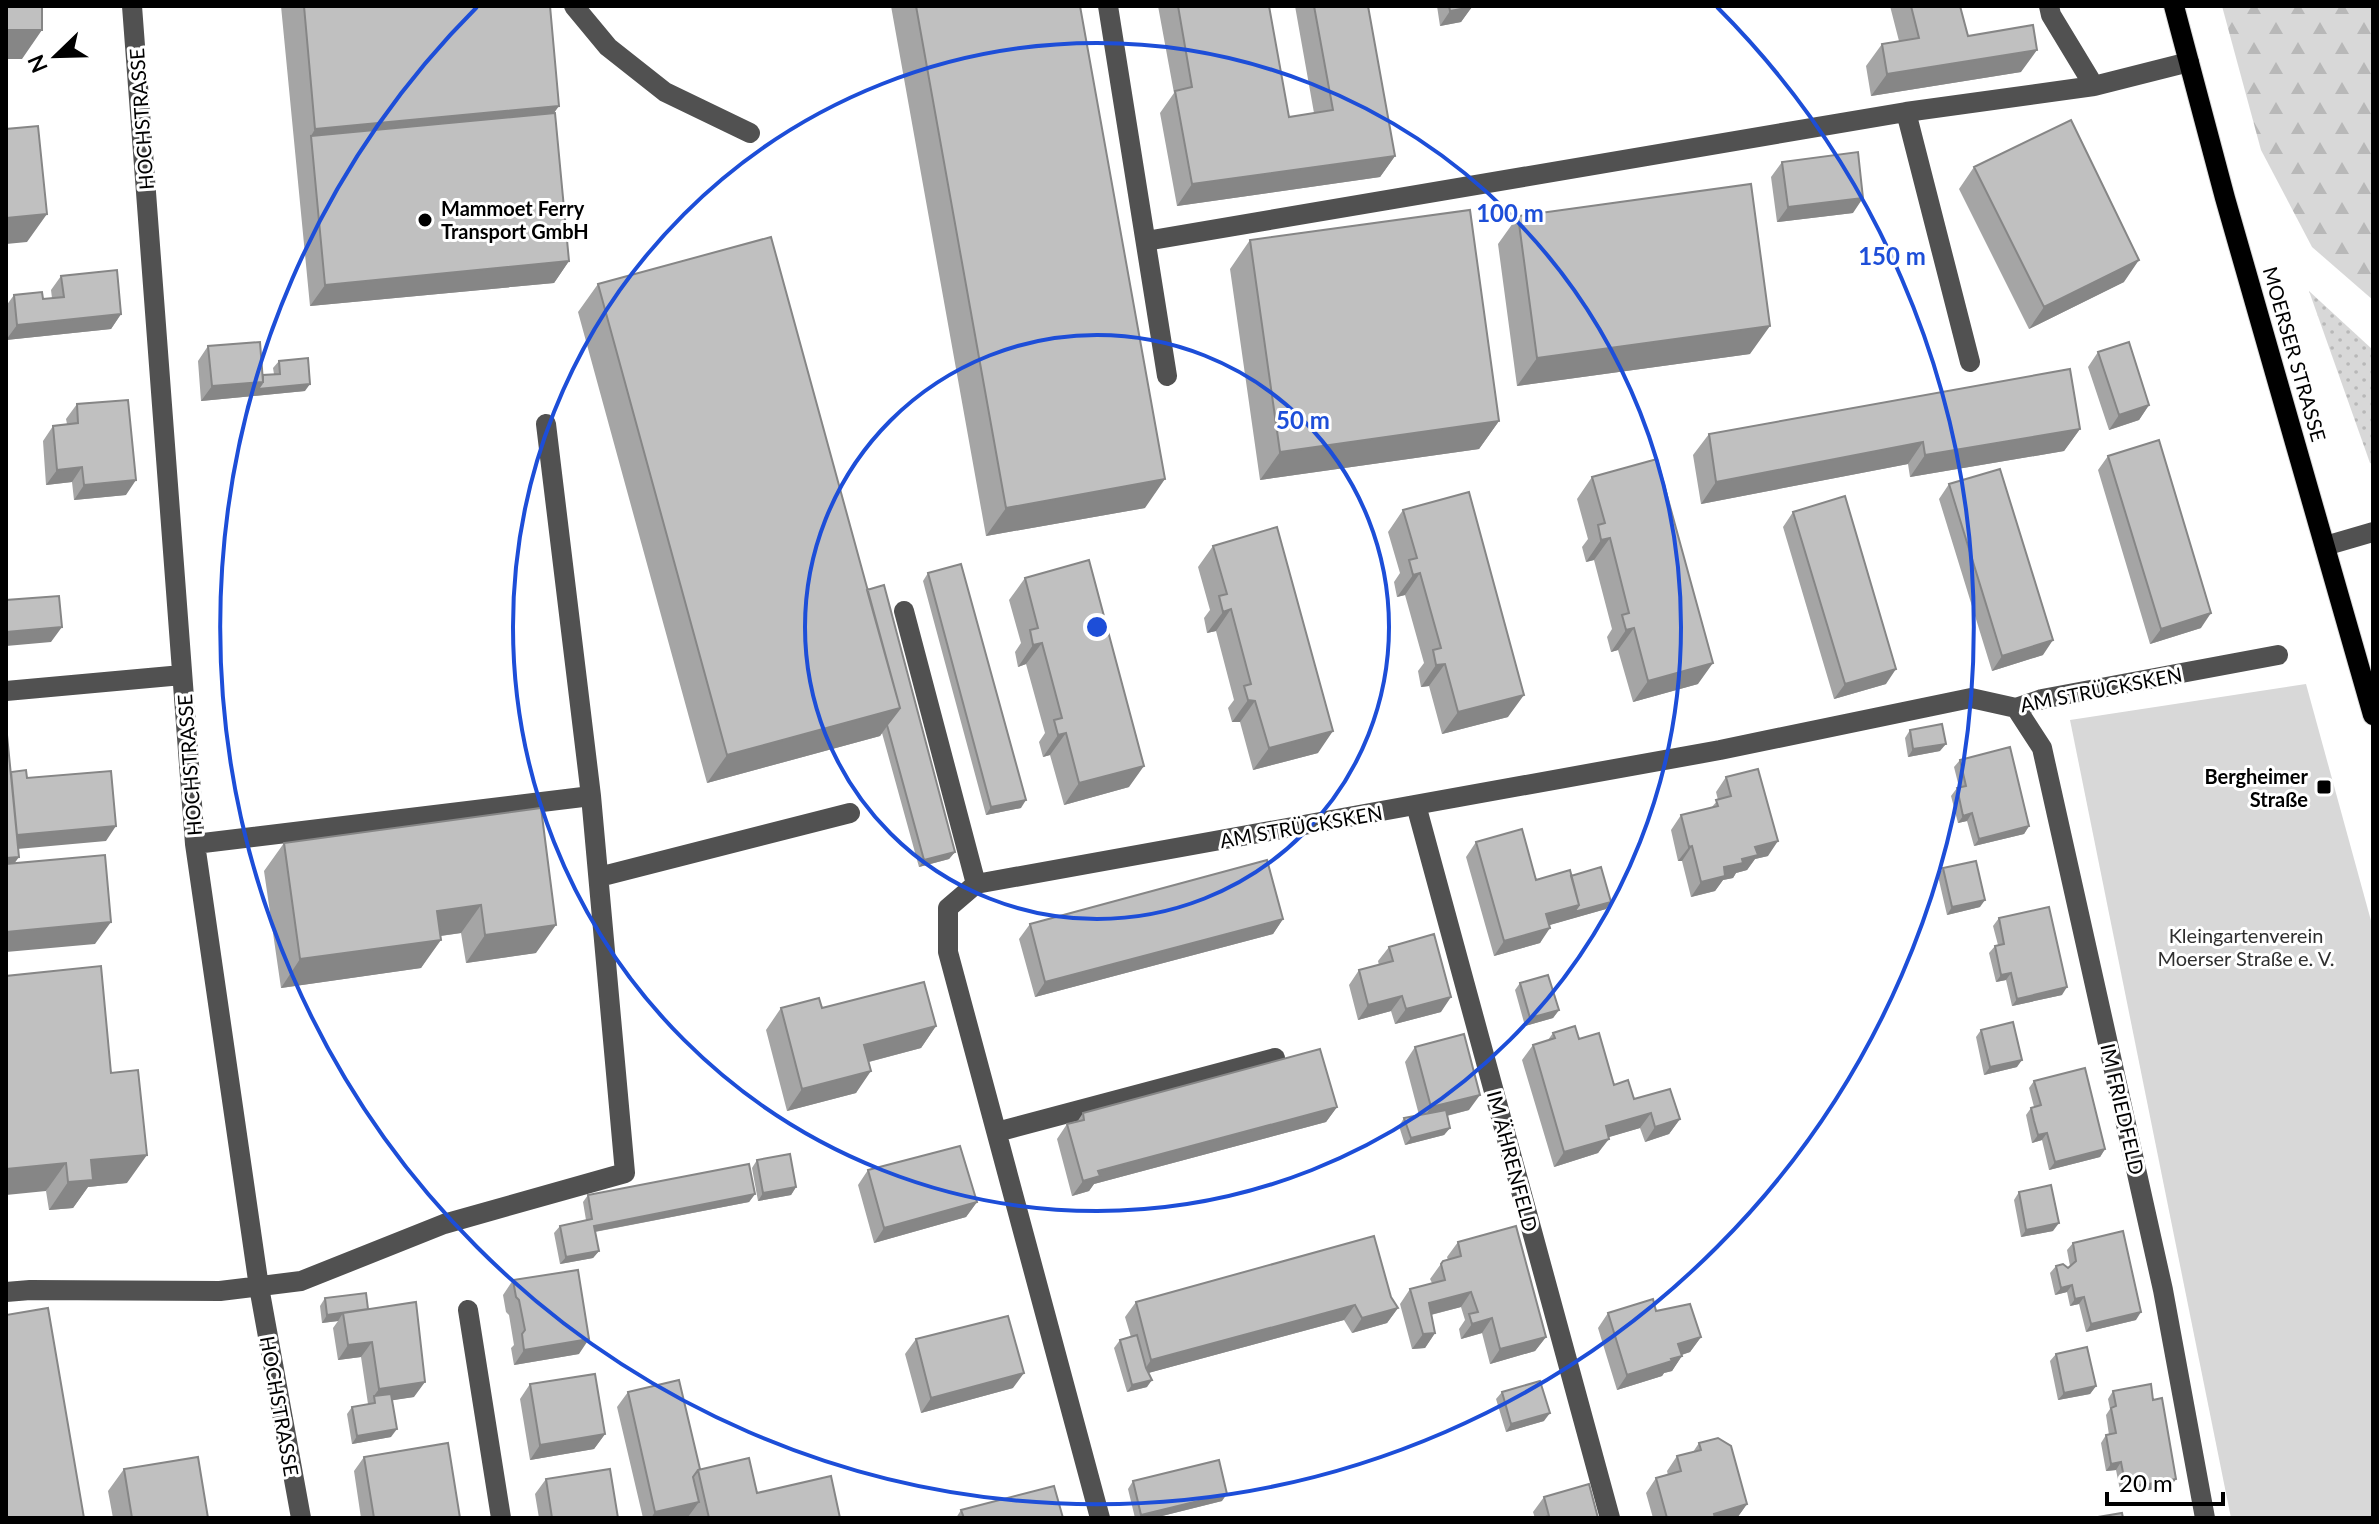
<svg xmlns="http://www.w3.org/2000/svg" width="2379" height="1524" font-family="Lato,sans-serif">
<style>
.grass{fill:url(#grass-dots)}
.forest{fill:url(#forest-firs)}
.garden{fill:#d8d8d8}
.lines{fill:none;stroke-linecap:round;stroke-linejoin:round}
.major-casing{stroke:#dbdbdb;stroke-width:22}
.minor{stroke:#515151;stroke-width:20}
.major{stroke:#000;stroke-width:20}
.wall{fill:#a5a5a5}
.shaded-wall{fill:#868686}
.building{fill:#c0c0c0;stroke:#868686;stroke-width:2}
.ring{fill:none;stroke:#1d4ed8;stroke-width:4}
.poi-dot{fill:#000;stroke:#fff;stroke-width:3}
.labels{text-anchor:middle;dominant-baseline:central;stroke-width:6;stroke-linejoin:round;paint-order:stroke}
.street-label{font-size:20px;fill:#000;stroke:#fff}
.poi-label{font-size:20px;font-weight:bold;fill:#000;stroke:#fff;text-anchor:start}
.park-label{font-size:20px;fill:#2f2f2f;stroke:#fff}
.centre{fill:#1d4ed8;stroke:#fff;stroke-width:4}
.ring-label{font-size:24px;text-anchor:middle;font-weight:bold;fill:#1d4ed8;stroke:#fff;stroke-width:6;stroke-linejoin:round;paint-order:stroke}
</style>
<defs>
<pattern id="grass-dots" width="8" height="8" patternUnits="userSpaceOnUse" patternTransform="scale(2)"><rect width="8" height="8" fill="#d8d8d8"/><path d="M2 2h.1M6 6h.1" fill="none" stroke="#b8b8b8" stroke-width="1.8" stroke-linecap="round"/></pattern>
<pattern id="forest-firs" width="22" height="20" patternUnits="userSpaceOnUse" patternTransform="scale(2)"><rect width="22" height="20" fill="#d8d8d8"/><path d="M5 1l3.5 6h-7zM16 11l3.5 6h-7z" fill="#b8b8b8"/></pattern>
</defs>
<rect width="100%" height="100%" fill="#fff"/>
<path class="grass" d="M2309 291 2373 350V464L2370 463Z"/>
<path class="forest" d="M2222 6H2373V300L2312 247 2261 150Z"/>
<path class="garden" d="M2306 684 2373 928V1518H2231L2070 720Z"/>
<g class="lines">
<defs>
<path id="major" d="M2174 6 2225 198 2373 715"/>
</defs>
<use href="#major" class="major-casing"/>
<path class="minor" d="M132 6 195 844 259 1287 301 1518
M574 6 608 47 665 92 750 133
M1108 6 1167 376
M2049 6 2051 15 2094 86 2189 62
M1906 112 1970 362
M1146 241 1906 112 2094 86
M2325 546 2373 532
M904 611 976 884
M6 691 182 675
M2016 708 2042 748 2163 1290 2205 1518
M1416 805 1610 1518
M195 844 591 796 546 424
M599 877 850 813
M997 1132 1275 1058
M6 1292 30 1290 220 1291 301 1281 444 1224 625 1173 591 796
M468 1310 501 1518
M1100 1518 948 952V908L976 884 1720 750 1971 698 2016 708 2042 699 2278 655"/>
<use href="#major" class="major"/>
</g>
<path class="wall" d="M281 6H550L555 113 569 261 554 283 310 306Z
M891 6H1080L1145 508 986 536Z
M1158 6H1269L1289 117 1314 113 1295 6H1368L1395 156 1380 177 1177 206 1160 113 1174 93Z
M1437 6H1472L1461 22 1440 26Z
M1890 6H1960L1968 36 2021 72 1871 96 1866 66 1882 44 1899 41Z
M1782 162 1853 213 1777 222 1771 177Z
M1974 167 2124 282 2029 329 1959 189Z
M1518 216 1750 354 1517 386 1498 244Z
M1250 240 1499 421 1479 449 1260 480 1230 269Z
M61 276 121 314 111 329 6 340V306L14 295 43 299 52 298 51 290Z
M598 284 867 590 955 852 949 859 919 867 882 733 880 736 707 783 578 312Z
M208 346 263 375 274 374 273 368 279 361 305 391 201 401 198 361Z
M2098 352 2149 405 2139 420 2109 430 2088 367Z
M77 404 126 495 74 500 72 482 46 485 43 441 53 426 67 424 66 419Z
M2080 429 2064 451 1910 477 1908 464 1701 504 1693 455 1709 434Z
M2108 456 2201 628 2150 644 2098 470Z
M1592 477 1698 684 1633 702 1618 650 1611 652 1607 637 1612 629 1594 560 1586 562 1582 547 1588 539 1577 499Z
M1949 484 2043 655 1992 671 1939 499Z
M1403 510 1508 717 1442 734 1429 686 1421 687 1418 671 1424 663 1405 595 1397 597 1394 582 1400 573 1388 532Z
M1793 512 1886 684 1834 699 1783 527Z
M1213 546 1318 753 1253 770 1240 722H1232L1228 708 1234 700 1216 631 1207 633 1204 618 1210 610 1198 567Z
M928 573 1021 808 986 815 923 581Z
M1025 578 1129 787 1064 805 1050 755 1043 757 1039 742 1045 733 1026 664 1018 667 1015 652 1021 643 1009 600Z
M1910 730 1940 751 1908 757 1905 738Z
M1960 760 2029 826 2024 834 1974 846 1967 821 1958 823 1951 796 1957 788 1959 787 1954 767Z
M1726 777 1768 856 1755 859 1747 870 1736 873 1733 878 1723 880 1715 891 1691 897 1682 861H1678L1671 830 1681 815 1711 808 1718 800 1716 792Z
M541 808 536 953 466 963 461 933 441 936 421 968 281 988 264 871 284 843Z
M1476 842 1536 880 1571 876 1606 909 1549 925 1540 943 1494 956 1466 857Z
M1943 868 1980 907 1947 915 1938 876Z
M1999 918 2062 995 2012 1006 2006 980 1996 982 1989 953 1995 946 1998 945 1993 926Z
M1283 919 1273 934 1035 997 1019 939 1030 924Z
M1389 947 1441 1012 1395 1024 1391 1011 1358 1020 1349 985 1359 970 1379 965 1378 961Z
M1520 983 1559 1010 1553 1018 1525 1026 1515 990Z
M781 1008H822L936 1026 921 1048 869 1062 856 1093 787 1111 766 1030Z
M1981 1030 2017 1067 1984 1075 1976 1037Z
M1553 1033 1579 1039 1614 1085 1634 1099 1680 1119 1669 1134 1645 1142 1640 1128 1608 1137 1598 1153 1554 1167 1522 1060 1533 1045 1548 1040Z
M1415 1047 1469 1110 1447 1116 1450 1128 1444 1135 1405 1145 1399 1126 1404 1118 1419 1115 1405 1062Z
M111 1073 127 1183 88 1187 73 1208 49 1210 46 1191Z
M2034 1081 2105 1149 2100 1157 2049 1170 2042 1140 2032 1143 2026 1115 2031 1108 2034 1107 2029 1088Z
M1337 1107 1326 1122 1094 1184 1089 1191 1072 1196 1057 1139 1067 1124 1077 1122 1083 1113Z
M757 1160 796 1187 791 1195 758 1201 752 1168Z
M868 1170 977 1202 966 1217 874 1243 858 1185Z
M2019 1192 2053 1231 2021 1237 2014 1200Z
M755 1194 749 1202 595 1232 599 1251 593 1258 560 1264 554 1233 560 1226 586 1220 583 1202 588 1195Z
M1458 1242 1546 1337 1535 1351 1490 1364 1482 1333 1461 1339 1459 1329 1465 1320 1461 1307 1431 1315 1435 1333 1425 1348 1412 1349 1400 1304 1410 1289 1432 1283 1430 1279 1443 1261 1448 1260 1447 1257Z
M2073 1243 2136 1320 2086 1332 2079 1304 2070 1306 2067 1292 2055 1295 2050 1273 2056 1266 2068 1268 2070 1266 2067 1250Z
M513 1280 579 1354 514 1365 511 1348 514 1345 509 1315 506 1312 503 1295Z
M1391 1297 1398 1308 1387 1323 1352 1333 1344 1320 1148 1373 1147 1387 1127 1392 1114 1348 1120 1340 1131 1337 1125 1317 1136 1302Z
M325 1298 368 1309 414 1397 392 1400 391 1437 352 1444 347 1414 352 1407 368 1404 361 1357 338 1360 333 1328 338 1321 322 1323 320 1306Z
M1656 1311 1701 1337 1690 1352 1682 1355 1672 1371 1664 1373 1662 1376 1617 1390 1598 1328 1608 1313Z
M916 1339 1013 1388 921 1413 905 1354Z
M2056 1354 2096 1386 2090 1394 2058 1400 2050 1361Z
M530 1384 605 1434 594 1449 530 1460 520 1399Z
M2113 1391 2153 1400 2176 1479 2171 1486 2121 1495 2116 1470 2106 1471 2101 1443 2106 1435H2109L2106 1415 2110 1409 2108 1399Z
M628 1392 700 1469 757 1493 840 1518H688V1517L683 1518H643L617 1407Z
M1502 1392 1544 1421 1506 1432 1496 1399Z
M1699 1443 1747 1504 1737 1518H1653L1646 1493 1656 1478 1668 1475 1667 1471 1677 1456 1693 1452Z
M364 1457 460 1518H361L354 1471Z
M124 1469 208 1518H113L108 1491Z
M546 1479 618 1518H539L535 1494Z
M1133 1481 1222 1501 1154 1518H1135L1128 1489Z
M1544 1497 1598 1518H1535L1533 1512Z
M961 1510 1063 1518H956Z"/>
<path class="shaded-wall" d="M1472 7 1461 22 1440 26 1450 11Z
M6 30H42L22 59H6Z
M2037 50 2021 72 1871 96 1887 74Z
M559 106 539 134 311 136 315 129Z
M1395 156 1380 177 1177 206 1192 184Z
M1863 198 1853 213 1777 222 1788 207Z
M47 214 27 242 6 244V218Z
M2139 260 2124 282 2029 329 2044 307Z
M569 261 554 283 310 306 325 285Z
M121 314 111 329 6 340 17 325Z
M1770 326 1750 354 1517 386 1537 358Z
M263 382 310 384 305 391 201 401 212 386Z
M2149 405 2139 420 2109 430 2119 415Z
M1499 421 1479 449 1260 480 1280 452Z
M2080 429 2064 451 1910 477 1925 455Z
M1923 442 1908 464 1701 504 1716 482Z
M82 467 72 482 46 485 57 470Z
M1165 479 1145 508 986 536 1006 508Z
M136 480 126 495 74 500 84 485Z
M1610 538 1594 560 1586 562 1601 540Z
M1420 573 1405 595 1397 597 1413 575Z
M1231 609 1216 631 1207 633 1223 612Z
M2211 613 2201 628 2150 644 2161 629Z
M62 627 51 642 6 646V632Z
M1634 628 1618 650 1611 652 1626 630Z
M2053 640 2043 655 1992 671 2002 656Z
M1042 643 1026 664 1018 667 1033 645Z
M1713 663 1698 684 1633 702 1648 681Z
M1445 664 1429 686 1421 687 1436 665Z
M1896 669 1886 684 1834 699 1845 684Z
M1524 695 1508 717 1442 734 1458 712Z
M1248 700 1255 701 1240 722H1232Z
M900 708 880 736 707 783 727 755Z
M1333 731 1318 753 1253 770 1269 748Z
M1066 733 1050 755 1043 757 1058 735Z
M1946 744 1940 751 1908 757 1913 749Z
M1144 766 1129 787 1064 805 1079 783Z
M1026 800 1021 808 986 815 991 807Z
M1972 813 1967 821 1958 823 1963 816Z
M116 826 106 841 6 850 7 836Z
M2029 826 2024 834 1974 846 1979 839Z
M1778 841 1768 856 1755 859 1747 870 1736 873 1733 878 1723 880 1715 891 1691 897 1701 882 1755 847Z
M1692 846 1682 861H1678L1689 847Z
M955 852 949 859 919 867 924 860Z
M19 857 6 875V858Z
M1985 900 1980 907 1947 915 1952 907Z
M1611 902 1606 909 1536 929 1546 914 1579 905Z
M481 905 461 933 417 939 437 911Z
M1283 919 1273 934 1035 997 1045 982Z
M111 922 95 944 6 952V932Z
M556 925 536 953 466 963 485 935Z
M1550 928 1540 943 1494 956 1504 941Z
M441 940 421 968 281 988 300 959Z
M2011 973 2006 980 1996 982 2001 975Z
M2067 987 2062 995 2012 1006 2017 999Z
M1402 996 1391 1011 1358 1020 1368 1005Z
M1451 997 1441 1012 1395 1024 1406 1009Z
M1559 1010 1553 1018 1525 1026 1530 1018Z
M936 1026 921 1048 849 1067 864 1045Z
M2022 1060 2017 1067 1984 1075 1990 1067Z
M871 1071 856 1093 787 1111 802 1089Z
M1480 1095 1469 1110 1421 1122 1431 1107Z
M1337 1107 1326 1122 1094 1184 1089 1191 1072 1196 1083 1181 1098 1171Z
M1651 1113 1640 1128 1596 1141 1606 1126Z
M1680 1119 1669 1134 1645 1142 1655 1127Z
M1450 1128 1444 1135 1405 1145 1411 1138Z
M2047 1133 2042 1140 2032 1143 2038 1135Z
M1609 1139 1598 1153 1554 1167 1564 1152Z
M2105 1149 2100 1157 2049 1170 2055 1162Z
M147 1155 127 1183 88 1187 73 1208 49 1210 68 1182 91 1160Z
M66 1163 46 1191 6 1195V1169Z
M796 1187 791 1195 758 1201 763 1193Z
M755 1194 749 1202 588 1233 594 1226Z
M977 1202 966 1217 874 1243 884 1228Z
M2059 1223 2053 1231 2021 1237 2026 1230Z
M599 1251 593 1258 560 1264 566 1257Z
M2072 1285 2067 1292 2055 1295 2061 1288Z
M1471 1292 1461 1307 1418 1318 1429 1303Z
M2084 1297 2079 1304 2070 1306 2075 1299Z
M1355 1305 1344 1320 1141 1375 1151 1360Z
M1398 1308 1387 1323 1352 1333 1362 1318Z
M2141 1312 2136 1320 2086 1332 2091 1324Z
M343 1313 338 1321 322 1323 327 1315Z
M1492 1318 1482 1333 1461 1339 1472 1324Z
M1435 1333 1425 1348 1412 1349 1423 1334Z
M1546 1337 1535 1351 1490 1364 1500 1349Z
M1701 1337 1690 1352 1668 1359 1678 1344Z
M589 1339 579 1354 514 1365 524 1350Z
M372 1342 361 1357 338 1360 348 1345Z
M1682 1356 1672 1371 1664 1373 1662 1376 1617 1390 1627 1375Z
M1024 1373 1013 1388 921 1413 931 1398Z
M1152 1380 1147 1387 1127 1392 1132 1385Z
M425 1382 414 1397 375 1403 374 1396 368 1404 379 1389Z
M2096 1386 2090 1394 2058 1400 2064 1393Z
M1550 1413 1544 1421 1506 1432 1511 1424Z
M397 1429 391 1437 352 1444 357 1436Z
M605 1434 594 1449 530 1460 540 1445Z
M2121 1462 2116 1470 2106 1471 2111 1464Z
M2176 1479 2171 1486 2121 1495 2126 1488Z
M1227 1494 1222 1501 1154 1518H1139L1141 1515Z
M699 1502 688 1517 683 1518H651L655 1512Z
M1747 1504 1737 1518H1711L1714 1514Z"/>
<path class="building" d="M6 6H42V30H6Z
M304 6H550L559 106 315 129Z
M916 6H1080L1165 479 1006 508Z
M1178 6H1269L1289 117 1333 110 1314 6H1368L1395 156 1192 184 1175 91 1192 87Z
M1449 6H1472V7L1450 11Z
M1911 6H1960L1968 36 2033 25 2037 50 1887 74 1882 44 1919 38Z
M555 113 569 261 325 285 311 136Z
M2071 120 2139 260 2044 307 1974 167Z
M38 126 47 214 6 218V129Z
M1858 152 1863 198 1788 207 1782 162Z
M1751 184 1770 326 1537 358 1518 216Z
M1470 210 1499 421 1280 452 1250 240Z
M771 237 900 708 727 755 598 284Z
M117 270 121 314 17 325 14 295 42 292 43 299 64 297 61 276Z
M260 342 263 382 212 386 208 346Z
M2129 342 2149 405 2119 415 2098 352Z
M308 358 310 384 258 389 263 382V375L280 374 279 361Z
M2070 369 2080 429 1925 455 1923 442 1716 482 1709 434Z
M128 400 136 480 84 485 82 467 57 470 53 426 78 423 77 404Z
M2159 440 2211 613 2161 629 2108 456Z
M1657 459 1713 663 1648 681 1634 628 1626 630 1622 615 1629 613 1610 538 1601 540 1598 525 1605 523 1592 477Z
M2000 469 2053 640 2002 656 1949 484Z
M1469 492 1524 695 1458 712 1445 664 1436 665 1433 650 1441 648 1420 573 1413 575 1409 560 1417 558 1403 510Z
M1845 496 1896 669 1845 684 1793 512Z
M1277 527 1333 731 1269 748 1255 701 1248 700 1244 686 1251 684 1231 609 1223 612 1219 596 1227 594 1213 546Z
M1089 560 1144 766 1079 783 1066 733 1058 735 1054 720 1062 718 1042 643 1033 645 1030 630 1038 628 1025 578Z
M961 564 1026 800 991 807 928 573Z
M884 585 955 852 924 860 887 725 900 708 867 590Z
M59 596 62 627 6 632V600Z
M1942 724 1946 744 1913 749 1910 730Z
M6 735H7L19 857 6 858Z
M2010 747 2029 826 1979 839 1972 813 1963 816 1957 788 1966 786 1960 760Z
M1758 769 1778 841 1755 847 1758 855 1742 859 1743 863 1724 867 1725 876 1701 882 1692 846 1689 847 1681 815 1718 806 1716 800 1731 796 1726 777Z
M26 770 27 778 111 771 116 826 17 835 11 772Z
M541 808 556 925 485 935 481 905 437 911 441 940 300 959 284 843Z
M1522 829 1536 880 1570 870 1579 905 1546 914 1550 928 1504 941 1476 842Z
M105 855 111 922 6 932V864Z
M1267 860 1283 919 1045 982 1030 924Z
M1976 861 1985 900 1952 907 1943 868Z
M1601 867 1611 902 1574 912 1579 905 1571 876Z
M2049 907 2067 987 2017 999 2011 973 2001 975 1995 946 2004 944 1999 918Z
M1434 934 1451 997 1406 1009 1402 996 1368 1005 1359 970 1393 961 1389 947Z
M101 966 111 1073 138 1070 147 1155 91 1160 93 1180 68 1182 66 1163 6 1169V976Z
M1548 975 1559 1010 1530 1018 1520 983Z
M924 982 936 1026 864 1045 871 1071 802 1089 781 1008 819 998 822 1008Z
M2013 1022 2022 1060 1990 1067 1981 1030Z
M1575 1026 1579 1039 1599 1033 1614 1085 1628 1080 1634 1099 1670 1089 1680 1119 1655 1127 1651 1113 1606 1126 1609 1139 1564 1152 1533 1045 1555 1038 1553 1033Z
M1464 1034 1480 1095 1431 1107 1415 1047Z
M1320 1049 1337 1107 1098 1171 1100 1176 1083 1181 1067 1124 1084 1120 1083 1113Z
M2085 1068 2105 1149 2055 1162 2047 1133 2038 1135 2034 1121 2031 1108 2041 1105 2034 1081Z
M1446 1110 1450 1128 1411 1138 1404 1118Z
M960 1146 977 1202 884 1228 868 1170Z
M790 1154 796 1187 763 1193 757 1160Z
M749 1164 755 1194 594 1226 599 1251 566 1257 560 1226 592 1219 588 1195Z
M2051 1185 2059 1223 2026 1230 2019 1192Z
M1516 1226 1546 1337 1500 1349 1492 1318 1472 1324 1469 1314 1478 1312 1471 1292 1429 1303 1435 1333 1423 1334 1410 1289 1445 1280 1441 1264 1443 1261 1461 1256 1458 1242Z
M2123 1231 2141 1312 2091 1324 2084 1297 2075 1299 2072 1285 2061 1288 2056 1266 2063 1264 2068 1268 2076 1261 2073 1243Z
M1374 1236 1391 1297 1398 1308 1362 1318 1355 1305 1151 1360 1136 1302Z
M578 1270 589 1339 524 1350 522 1334 525 1330 519 1300 516 1297 513 1280Z
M366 1293 368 1309 327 1315 325 1298Z
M1653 1299 1656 1311 1690 1304 1701 1337 1678 1344 1682 1356 1671 1359 1672 1361 1627 1375 1608 1313Z
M416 1302 425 1382 379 1389 372 1342 348 1345 343 1313Z
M48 1308 84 1518H6V1315Z
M1008 1316 1024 1373 931 1398 916 1339Z
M1137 1335 1146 1368 1152 1380 1132 1385 1120 1340Z
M2087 1347 2096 1386 2064 1393 2056 1354Z
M595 1374 605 1434 540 1445 530 1384Z
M679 1380 700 1469 698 1470 693 1477 699 1502 655 1512 628 1392Z
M1540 1381 1550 1413 1511 1424 1502 1392Z
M2151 1384 2153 1400 2162 1398 2176 1479 2126 1488 2121 1462 2111 1464 2106 1435 2116 1433 2111 1408 2116 1406 2113 1391Z
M391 1394 397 1429 357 1436 352 1407 375 1403 374 1396Z
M1718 1438 1731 1446 1747 1504 1714 1514 1715 1518H1667L1656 1478 1681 1471 1677 1456 1701 1450 1699 1443Z
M448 1443 460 1518H374L364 1457Z
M198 1457 208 1518H132L124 1469Z
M749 1458 757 1493 831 1476 840 1518H709L698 1470Z
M1219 1460 1227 1494 1141 1515 1133 1481Z
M610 1469 618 1518H552L546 1479Z
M1589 1484 1598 1518H1542L1549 1516 1544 1497Z
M1054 1486 1063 1518H964L961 1510Z
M2122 1513 2123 1518H2092Z"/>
<g class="ring">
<circle cx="1097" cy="627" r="292"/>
<circle cx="1097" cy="627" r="584"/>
<path d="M1717 7A877 877 0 1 1 477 7"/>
</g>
<g class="poi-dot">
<circle cx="425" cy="220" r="8"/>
<rect x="2316" y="779" width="16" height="16" rx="4"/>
</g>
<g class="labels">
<g class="street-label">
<text transform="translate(141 119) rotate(-94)">HOCHSTRASSE</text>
<text transform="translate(2295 354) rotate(74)">MOERSER STRASSE</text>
<text transform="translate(2101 689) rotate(-11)">AM STRÜCKSKEN</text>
<text transform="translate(189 765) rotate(-94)">HOCHSTRASSE</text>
<text transform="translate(1301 826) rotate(-10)">AM STRÜCKSKEN</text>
<text transform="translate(2123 1109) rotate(77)">IM FRIEDFELD</text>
<text transform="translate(1513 1161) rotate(75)">IM ÄHRENFELD</text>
<text transform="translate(280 1406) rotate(80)">HOCHSTRASSE</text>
</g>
<g class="poi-label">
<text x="441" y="208">Mammoet Ferry<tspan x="441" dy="23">Transport GmbH</tspan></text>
<text x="2308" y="776" text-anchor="end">Bergheimer<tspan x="2308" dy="23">Straße</tspan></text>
</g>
<g class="park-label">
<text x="2246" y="935">Kleingartenverein<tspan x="2246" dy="23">Moerser Straße e. V.</tspan></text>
</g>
</g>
<circle cx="1097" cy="627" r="12" class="centre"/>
<g class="ring-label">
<text x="1510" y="222">100 m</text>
<text x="1892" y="265">150 m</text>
<text x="1303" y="429">50 m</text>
</g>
<rect width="2379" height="1524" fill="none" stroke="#000000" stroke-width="16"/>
<g transform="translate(56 56) rotate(247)" stroke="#ffffff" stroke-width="6" paint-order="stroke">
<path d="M0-6L14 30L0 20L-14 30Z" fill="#000000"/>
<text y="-12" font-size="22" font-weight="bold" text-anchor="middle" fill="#000000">N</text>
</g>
<path d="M2107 1492v12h116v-12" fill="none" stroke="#000000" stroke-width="4"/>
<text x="2119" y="1492" font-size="24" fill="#000000" stroke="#ffffff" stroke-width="6" paint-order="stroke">20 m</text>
</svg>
